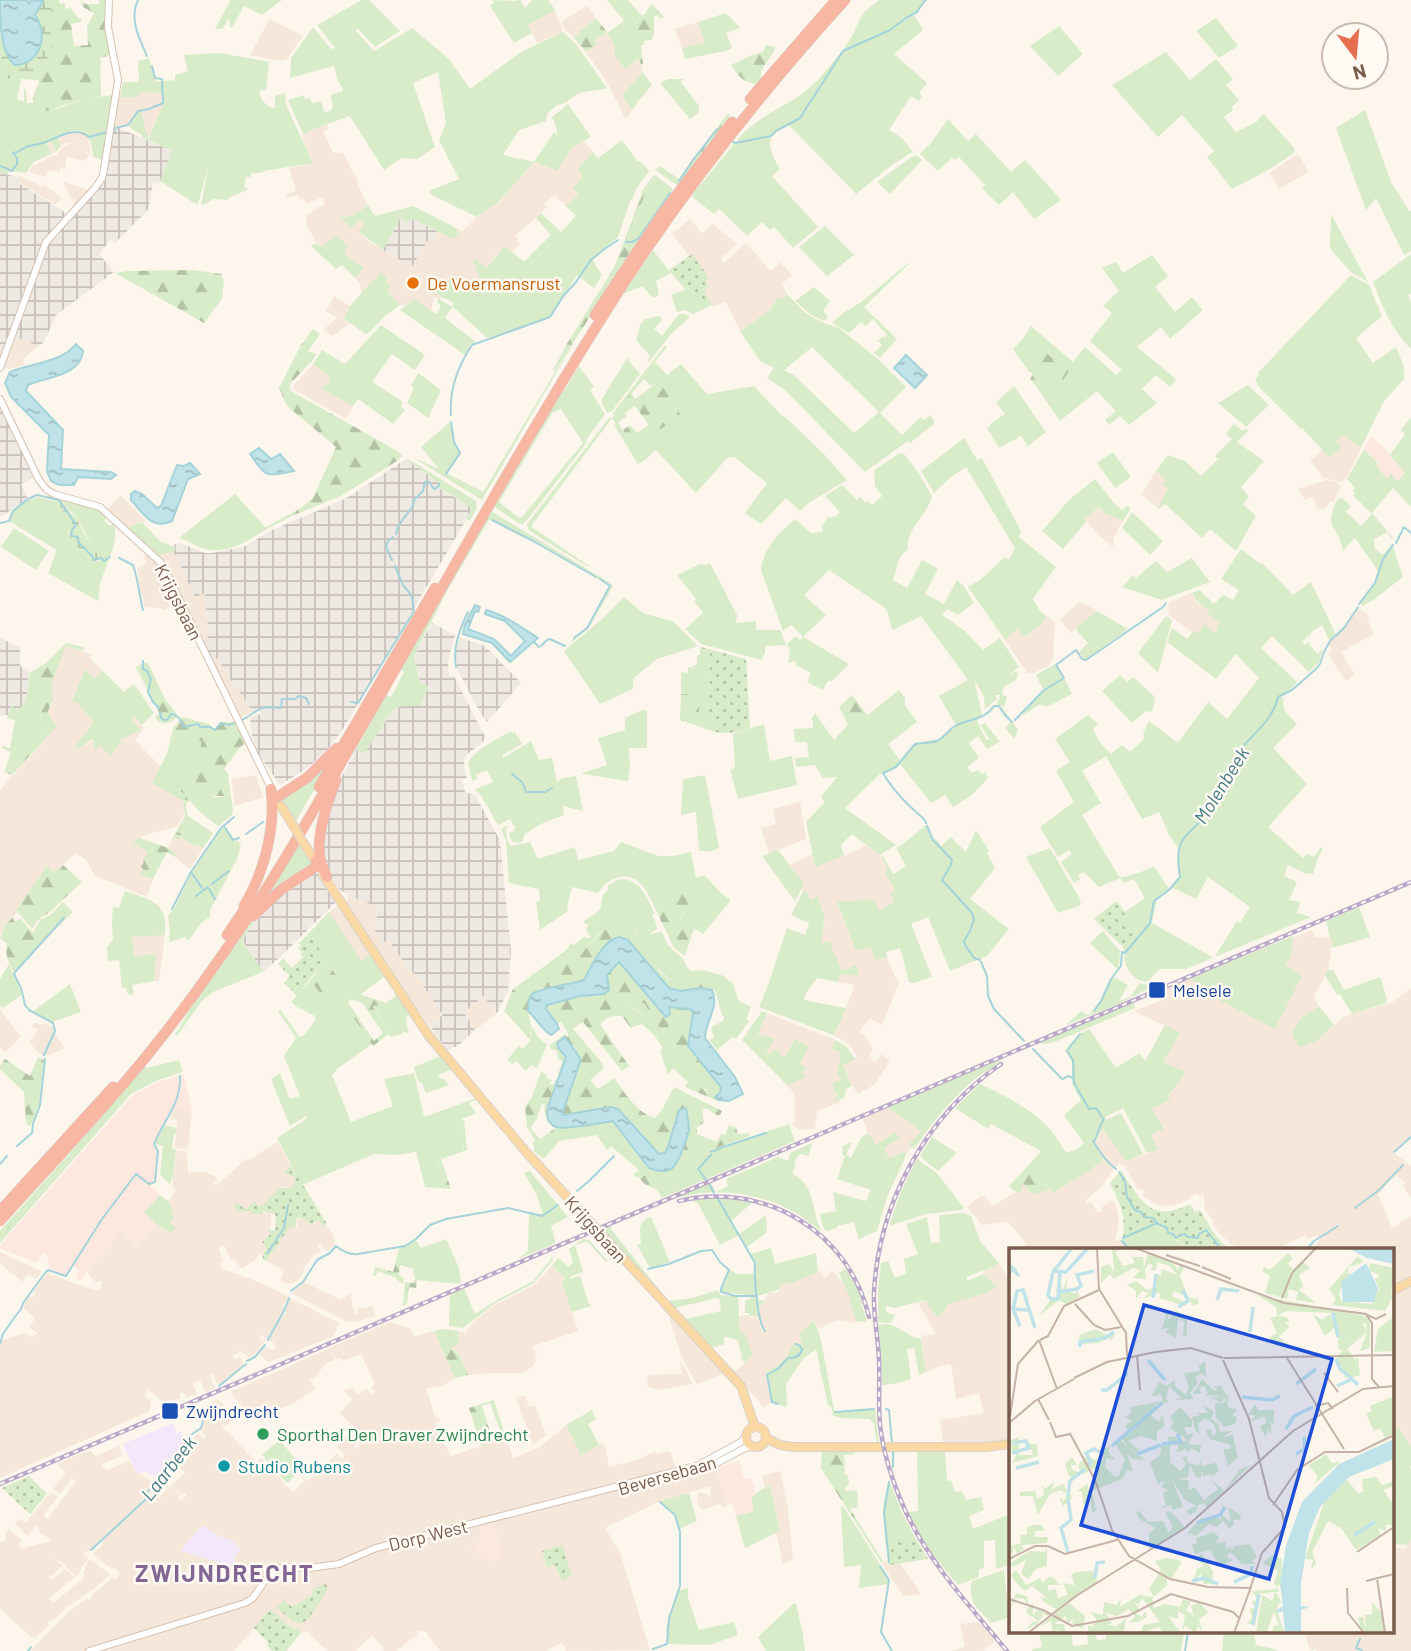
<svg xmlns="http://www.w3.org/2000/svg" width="1411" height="1651" font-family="Barlow,sans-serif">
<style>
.residential{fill:#f5e8da;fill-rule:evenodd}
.commercial{fill:#fde8e0}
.industrial{fill:url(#industrial-grid)}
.education{fill:#f3e8fa}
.grass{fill:#d8ecc9;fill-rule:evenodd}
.forest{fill:url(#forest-firs);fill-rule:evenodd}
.wetland{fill:url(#wetland-marsh)}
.park{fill:url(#park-dots)}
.water{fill:url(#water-ripples);stroke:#a5d3da;stroke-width:2}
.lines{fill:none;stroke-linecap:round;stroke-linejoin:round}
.stream{stroke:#a5d3da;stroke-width:2}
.secondary-casing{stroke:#d6c0b0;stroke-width:8}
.primary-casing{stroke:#dad1cd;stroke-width:10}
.highway-casing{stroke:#dad1cd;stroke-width:11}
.secondary{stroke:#fff;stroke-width:6}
.primary{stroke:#fbd9a5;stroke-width:8}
.highway{stroke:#f7b7a3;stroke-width:10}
.rail-casing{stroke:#b9a8c9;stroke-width:4.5}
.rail{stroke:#fffaf3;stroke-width:2;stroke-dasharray:5;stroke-linecap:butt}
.primary-bridge-casing{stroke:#dad1cd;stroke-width:10;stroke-linecap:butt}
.primary-bridge{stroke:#fbd9a5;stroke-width:8}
.food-dot{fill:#e8710a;stroke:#fffaf3;stroke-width:2.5}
.transit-dot{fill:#1a4fb4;stroke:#fffaf3;stroke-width:2.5}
.leisure-dot{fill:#2e9e5b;stroke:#fffaf3;stroke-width:2.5}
.culture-dot{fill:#0f9aa8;stroke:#fffaf3;stroke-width:2.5}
.labels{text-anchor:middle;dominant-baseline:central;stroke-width:5;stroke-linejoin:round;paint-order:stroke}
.food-label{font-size:18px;fill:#c56008;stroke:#fffaf3;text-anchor:start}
.street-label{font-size:18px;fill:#7a5c4d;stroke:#fffaf3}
.transit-label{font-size:18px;fill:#164399;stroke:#fffaf3;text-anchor:start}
.leisure-label{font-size:18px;fill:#27864d;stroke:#fffaf3;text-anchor:start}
.culture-label{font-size:18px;fill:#0d838f;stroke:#fffaf3;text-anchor:start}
.water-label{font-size:19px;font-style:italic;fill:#437c86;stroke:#fffaf3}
.district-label{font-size:24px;font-weight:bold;letter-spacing:2px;fill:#846695;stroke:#fffaf3}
.inset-river{fill:none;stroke:#bfe3e8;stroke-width:3.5}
.inset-road{fill:none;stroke:#c5b3a7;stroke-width:2}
.view{fill:#1d4ed8;fill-opacity:0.15;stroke:#1d4ed8;stroke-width:3.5}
.inset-edge{fill:none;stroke:#7a5c4d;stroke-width:3.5}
</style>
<defs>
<pattern id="industrial-grid" width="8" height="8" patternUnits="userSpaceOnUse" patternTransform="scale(1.75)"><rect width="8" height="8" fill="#efe9e4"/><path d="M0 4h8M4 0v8" fill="none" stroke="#c7c0bb"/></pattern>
<pattern id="forest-firs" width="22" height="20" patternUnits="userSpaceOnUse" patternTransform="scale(1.75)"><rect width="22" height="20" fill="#d8ecc9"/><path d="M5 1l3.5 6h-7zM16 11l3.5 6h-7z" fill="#b4c2a5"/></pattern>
<pattern id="wetland-marsh" width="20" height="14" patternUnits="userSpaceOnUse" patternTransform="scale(1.75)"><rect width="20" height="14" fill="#d8ecc9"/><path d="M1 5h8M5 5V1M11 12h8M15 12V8" fill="none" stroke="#b4c2a5"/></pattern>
<pattern id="park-dots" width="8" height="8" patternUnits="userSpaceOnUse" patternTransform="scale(1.75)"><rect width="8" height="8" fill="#d8ecc9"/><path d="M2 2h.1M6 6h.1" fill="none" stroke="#b4c2a5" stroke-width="1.8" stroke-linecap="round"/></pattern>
<pattern id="water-ripples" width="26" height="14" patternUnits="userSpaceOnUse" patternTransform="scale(1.75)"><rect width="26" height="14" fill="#bfe3e8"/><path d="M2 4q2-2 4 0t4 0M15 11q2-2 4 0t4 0" fill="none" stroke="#a0bbbe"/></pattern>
</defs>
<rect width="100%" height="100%" fill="#fdf6ec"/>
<path class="residential" d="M587 6 596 18 578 31 580 33 574 38 565 29 561 22Z
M555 10 563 32 537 43 527 25Z
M270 19 303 36 286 60H273L250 55Z
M698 22 705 42 682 48 675 29Z
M607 32 615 46 624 69 639 58 641 64 643 65 641 67 643 72 622 95 632 110 627 118H625L608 84 586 52 597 44 595 40Z
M139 92 162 93 163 105 147 140 142 113 140 110 133 117 131 123 120 128 114 126 118 97H139Z
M327 123 329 128 323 131 333 153 336 152 337 154 342 152 359 182 357 184 368 205 352 216 341 217 360 220 365 225 359 233 373 244 412 267 429 239 433 241 438 232 453 238 459 234 456 232 458 229 462 231 477 217 493 205 496 206 534 162 557 171 572 148 581 142 584 141 593 152 577 169 583 176 576 197 565 205 554 195 544 204 547 207 541 213 515 236 520 244 514 251 494 255 496 256 485 268 475 259 472 262 477 268 475 270 480 278 468 286 454 279 446 285 443 282 435 291 441 297 440 300 434 297 431 311 414 299 406 305H400L386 290 385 280 381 273 361 294 360 283 355 278 364 268 321 247 314 239 306 224V219L308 214 325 204 323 197 306 204 304 199 300 200 298 195 287 197 286 194 296 191 289 168 313 163 301 135Z
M75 131 84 133 88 138 91 156 82 149V150L89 156 85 161 67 157 65 169 60 167V172L48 170 44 184 72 206 74 204 63 182 90 190 76 205 74 204 73 206 61 198 56 205 18 182 19 175 43 187 46 177 29 172 32 166 52 156 47 143 51 140 56 151 52 154V156L58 155 59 151 68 144H73L82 149 73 143 68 142 61 146 59 137Z
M1296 155 1300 156 1308 172 1279 189 1269 173Z
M690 219 702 233 713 224 737 244 721 258 724 263 746 243 771 271 781 262 792 275 782 284 787 294 770 310 740 331 726 302 713 307 703 290 705 281 691 254 689 256 672 234Z
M334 296 350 306 344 319 349 324 333 336 323 330 337 318 326 311Z
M15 337 39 346 23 359 24 365 8 369 4 366Z
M313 364 332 378 327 385 339 399 353 406 346 419 293 389 294 385Z
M1343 434 1361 448 1347 477 1342 482 1324 478 1310 461 1322 450 1331 457 1336 442Z
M1156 471 1166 480 1168 488 1158 508 1141 494Z
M1327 480 1336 482 1341 487 1333 502 1330 501 1326 508 1322 509H1317L1315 501 1310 497 1305 500 1297 489Z
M120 495 146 521 128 528 108 509Z
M1099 507 1107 514 1123 521 1114 537 1113 547 1102 538 1084 519Z
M174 552 195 596 206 592V611L209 636 198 644 178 603 163 610 160 608 144 607V600L140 591 137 569 146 563 144 556 148 554 159 558 162 554Z
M1192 593 1195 600 1200 605 1202 604 1209 611 1207 613 1220 624 1219 630 1214 633 1195 634 1170 616 1168 613 1169 602Z
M1080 601 1097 611 1071 633 1060 620Z
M1357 608 1365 612 1369 617 1367 619 1374 634 1341 652 1355 675 1346 681 1328 655 1332 650 1328 645 1329 640 1339 633Z
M1047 617 1055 622 1053 660 1048 666 1034 673H1027L1005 640 1017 629 1025 637 1041 624Z
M66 646 92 654 90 658 103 671 95 680 85 669 72 700 77 702 93 721 90 728 75 747 87 745 94 739 95 749 100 745 110 756 120 740 140 730 131 721 135 717 144 728 135 740 161 767 152 783 183 801 184 814 177 827 147 834 133 843 148 852 140 874 153 879 147 897 95 876 86 860 75 853 71 858 53 873 47 866 16 910 18 912 2 927 4 929 0 936V790L57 726 48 715V711L52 704 51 685Z
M218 658 224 670 253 712 238 718 211 661Z
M256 775 263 797 235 806 231 779Z
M800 802 806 839 769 854 761 828 776 824 773 809Z
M180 837 194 846 197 844 203 848 190 869 175 857 176 854 168 848 174 838Z
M866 845 880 855 888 870 885 872 895 891 894 902 879 911 837 903 856 951 870 947 875 960 887 957 896 979 899 980V983L882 1025 870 1018 859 1032 866 1037 873 1049 869 1054 874 1063 882 1054 890 1061 874 1085 858 1094 846 1076 848 1075 843 1065 857 1057 850 1045 833 1035 838 1027 855 985 838 982 840 974 858 965 842 972 829 941 821 944 825 916 817 897 813 900 808 897 809 894 801 889 804 884 790 865 812 854 815 867 849 854Z
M349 896 378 907 375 931 382 942 387 939 408 968 427 986 425 988 444 1015 429 1025 393 975 347 903V899Z
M338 905 372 954 361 961 329 912Z
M1311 930 1314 933V937L1333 938 1328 970 1314 997 1319 1006 1311 1013 1326 1033 1341 1019 1351 1014 1391 1003 1411 988V1136L1393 1152 1411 1166V1198L1403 1186 1405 1183 1396 1175 1378 1194 1392 1228 1411 1216V1447L1400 1427 1392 1431V1250H1312L1320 1240 1317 1235 1307 1239 1305 1235 1281 1247 1278 1246 1272 1250H1242L1230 1243 1218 1232 1213 1224 1214 1219H1211L1204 1208 1205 1206 1203 1194 1199 1196 1197 1193 1189 1198 1188 1200 1174 1205 1165 1206 1156 1205 1142 1195 1144 1192 1143 1189 1138 1190 1125 1167 1119 1163 1099 1189 1086 1200 1087 1204 1091 1202 1098 1213 1103 1211 1102 1207 1113 1200 1118 1213 1119 1223 1115 1241 1120 1240 1130 1250H1015L1026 1244 1008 1222 982 1225 967 1207 982 1195 993 1206 1016 1192H1021L1022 1183 1032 1194 1050 1190 1053 1193 1084 1174 1104 1160 1092 1140 1102 1127 1126 1161 1157 1150 1150 1134 1164 1128 1152 1109 1168 1097 1185 1072 1163 1062 1180 1033 1134 1011 1168 998 1157 992 1190 978 1200 990 1286 965 1291 956 1293 938Z
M165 935 159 981H154L156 955 134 957 131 936Z
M483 996 497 1013 475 1030 464 1013Z
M0 1009 21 1037 5 1053 0 1048Z
M767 1013 836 1040 831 1048 841 1053 837 1073 841 1079 837 1093 838 1096 835 1101 839 1100 841 1102 817 1111 815 1129 799 1130 791 1123 795 1122V1098L793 1092 787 1085 806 1077 777 1052 769 1055 766 1051 775 1040 758 1034Z
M34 1022 43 1025 44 1023 53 1027 54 1033 65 1048 49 1055H43L38 1052 29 1042 35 1035 38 1029 32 1027Z
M887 1107 922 1131 910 1144 912 1147 906 1154 903 1152 889 1158 884 1148 899 1139 894 1133 876 1145 868 1133 862 1118Z
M174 1108 192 1112 188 1149 175 1148 177 1120 170 1118Z
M278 1142 297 1177 292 1188 280 1187 271 1197V1234L266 1247 262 1255 260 1252 257 1258 242 1269 234 1260 235 1259 233 1260 230 1258 224 1245 219 1247 223 1262H220L221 1268 261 1283 289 1297 282 1306 286 1309 290 1298 339 1323 333 1336 269 1362 259 1355 266 1347 271 1350 276 1348 275 1344 269 1340 276 1324 286 1313 285 1310 275 1324 267 1339 260 1334V1338L265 1342 253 1356 249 1358 240 1350 237 1354 233 1356 234 1359 240 1357 244 1365 220 1385 216 1382 213 1375 209 1374 215 1388 205 1392 200 1380 193 1384 197 1394 186 1398 184 1393 180 1392V1398L166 1404 148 1390 145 1396 152 1402 150 1405V1411L0 1478V1341L25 1333 32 1337 38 1334 30 1327 35 1318 22 1307 29 1297 32 1298 36 1294 34 1291 47 1273 97 1291 102 1287 101 1281 95 1282 86 1271 111 1245 109 1243 121 1230 137 1246 157 1225 172 1233 169 1222 174 1217 170 1203 168 1202 176 1191 172 1186 177 1150 187 1152 188 1173 193 1172H206L210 1175 211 1174 217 1178 213 1184 217 1185 246 1159 249 1160Z
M297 1217 308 1219 307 1223 312 1224 320 1220 334 1235 335 1246 327 1251 320 1244 318 1247 321 1251 312 1257 303 1269 304 1272 297 1281 289 1284 280 1281 284 1270 266 1261 290 1227 297 1228Z
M0 1252 41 1271 38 1277 36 1279 28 1275 22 1282 0 1263Z
M999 1263 1010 1280V1440L1002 1443 943 1444 940 1420 984 1413 979 1393 956 1399 951 1364 940 1366 926 1372 921 1336 936 1334 918 1303 925 1300 937 1316 945 1305 989 1292 996 1287 983 1272Z
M552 1266 566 1279 563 1282 578 1331 533 1346 537 1360 532 1367 524 1373H492L468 1375 460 1355 452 1348 459 1342 458 1331 467 1333 466 1330 477 1319 493 1306 534 1285Z
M832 1270 841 1281 842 1280 850 1298 849 1299 857 1323 837 1320 818 1329 814 1320 800 1335 803 1344H793L788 1355 777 1366 766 1372 771 1402 764 1407 731 1372 737 1370 753 1356 740 1334 739 1316 748 1315 749 1317 759 1316 758 1310 768 1293 772 1292 773 1293H776L781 1289 780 1285 794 1282 818 1272 820 1271 824 1278H826Z
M304 1282 341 1300 351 1293 353 1309H354L355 1314 358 1313 357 1309 373 1306 375 1316 356 1322H347L291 1293Z
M667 1311 725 1373 697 1384 682 1358Z
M390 1322 410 1328 415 1336 434 1331 455 1378 442 1386 426 1388 435 1417H439L440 1421 436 1423 444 1445H446L451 1456 506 1438 513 1458 540 1447 566 1425 581 1455 603 1443 606 1450 609 1467 637 1460 655 1451 656 1454 670 1451 679 1477 716 1468 727 1505 723 1508 720 1504 702 1510 699 1506 697 1499 698 1494 701 1492 710 1497 711 1486 656 1503 605 1528 620 1552 650 1650 566 1651 565 1646 560 1643 547 1651H440L426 1632 417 1631V1635L396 1651H385L372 1635 356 1651H327L306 1631 301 1633 299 1630 289 1626 270 1610 234 1651H30L69 1611 86 1599 89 1600 92 1598 93 1594 113 1577 116 1579 120 1574 116 1568 112 1569 98 1559 95 1563 110 1574 96 1587 66 1608 54 1620 48 1622 49 1625 34 1639 9 1618 0 1608V1542L5 1541 6 1533 8 1529 22 1540 19 1544 21 1549 50 1541 49 1537 44 1536 39 1532V1528L36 1526 27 1536 15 1523 20 1519 26 1522 51 1492 58 1497 43 1516 47 1519 76 1481 72 1478 60 1494 53 1489 66 1472 56 1464 90 1450 96 1456 119 1446 122 1456 101 1464 102 1467 108 1470 129 1461 139 1474 152 1481 145 1498 137 1506 139 1507 141 1506 147 1496 148 1497 152 1491 159 1498 171 1485 180 1495 178 1498 181 1501 187 1495 184 1493 181 1495 172 1484 185 1473 180 1468 192 1453 187 1449 189 1445 197 1434 203 1439 206 1436 200 1430 204 1420 206 1422 211 1417 206 1411 207 1405 218 1399 235 1418 227 1425H221L256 1462 262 1458 293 1493 305 1479 308 1481 324 1467 336 1454 342 1459 345 1455 337 1447 351 1431 359 1440 354 1446 356 1449 366 1439 340 1413 352 1399 343 1390 352 1388 359 1395 366 1388 372 1394 375 1391 371 1388 376 1382H374L361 1354 342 1361 341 1358 336 1359 330 1348 335 1360 325 1364 313 1380 312 1378 309 1380 316 1388 291 1405 252 1419 230 1392 350 1339ZM101 1540 103 1544 93 1554 98 1559 94 1562 89 1559 83 1573 85 1575 82 1580 53 1603 49 1598 75 1577 65 1569 53 1579 49 1578 63 1565 53 1558 67 1565V1568L77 1577 84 1563H86L88 1558 83 1555 85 1551 88 1552Z
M681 1361 693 1384 660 1390 647 1387 648 1376 660 1374H682L680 1362Z
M525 1395 529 1407 535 1405 546 1435 533 1445 516 1397Z
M780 1471 788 1509 793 1559 783 1564 776 1533 780 1530 770 1485 765 1487 762 1476Z
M1411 1539V1651H1317L1316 1648 1310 1651 1305 1632H1392V1547L1406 1549Z
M888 1560 889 1565 900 1563 921 1594 903 1596 881 1562Z
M979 1622 995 1641 983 1651H952L965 1646 960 1624Z"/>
<path class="commercial" d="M1371 436 1398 462 1405 473 1398 482 1387 478 1375 466 1378 462 1364 449Z
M183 1074 190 1099 192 1112 173 1108 155 1141 154 1145 157 1150 155 1180 151 1186 160 1195 145 1212 157 1225 138 1245 137 1246 121 1230 110 1243 111 1245 86 1271 81 1281 76 1279 79 1271 73 1266 67 1276 50 1270 47 1254H42L37 1263 0 1248V1245L133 1095 156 1083Z
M739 1461 744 1479 751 1478 756 1492 751 1500 754 1511 736 1516 732 1503 727 1505 716 1468Z
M494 1523 502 1556 490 1563 470 1544 483 1540 480 1527Z"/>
<path class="industrial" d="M114 126 172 151 159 184 153 183 148 210 115 243 111 239 99 254 114 272 56 315 44 342 39 346 12 336 0 360V173L17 177 20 184 71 216 104 177Z
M411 218 438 232 433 241 428 240 412 267 383 250 399 219Z
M0 406 35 477 21 484 28 499 0 517Z
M406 459 439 483 437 487 473 508 343 729 325 753 306 769 280 785 259 755 252 736 250 718 257 714 261 715 259 710 253 712 224 670 218 658 211 661 202 642 209 636 206 611 205 593 195 597 174 552 175 547 173 545 180 543 205 553H212L246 546 270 531 345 499Z
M432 623 455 635 448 662 449 673 450 676H454L485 737 483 742 465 756 464 767 467 778 462 780 465 792 475 795 500 840 511 951 508 991 498 1012 497 1013 483 996 464 1013 475 1030 458 1046 447 1050 429 1025 443 1015 424 987 426 985 408 968 388 940 382 943 375 931 378 907 349 896 338 888 323 863 322 857 325 823 336 788 356 749 364 753 394 709 402 706H420L428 688 427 686 420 682 414 656Z
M458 637 485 646 521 683 487 722 478 709 456 667 455 655Z
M0 638 20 647V666L27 669 29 673 27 697 25 703 19 710 11 707 8 715 0 716Z
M315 869 337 901 279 958 263 972 242 940 259 915 273 901Z"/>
<path class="education" d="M173 1423 177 1433 181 1432 185 1442 176 1458 161 1475 158 1473 155 1477 145 1471 139 1474 135 1471 123 1444Z
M203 1525 216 1535 231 1540 241 1550 236 1554 233 1567 182 1551 181 1549Z"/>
<path class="grass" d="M229 0H282L262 15 244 6 232 28 230 27 229 18 222 29H215L230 1Z
M362 0H369L400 31 375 47 358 29 355 30 374 51 412 28 449 59 470 89 521 52 563 32 576 44 607 88C598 91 586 90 578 94 570 98 567 104 557 105L547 114 546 121 519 130 503 155 534 162 554 132 558 135 554 120 551 118 568 104 591 137 572 148 557 171 534 162 495 206 493 205 477 217 430 194 429 191 459 179 439 140 446 123 438 72 413 83 435 147 417 159 402 158 384 170 350 116C334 122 319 126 303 134L288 100 304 95 305 99 310 98 312 103 321 101 324 111 327 112C336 109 332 102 330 95L343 91 340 83 338 82 334 66 290 78 291 58 313 27 331 49 335 48 317 25Z
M492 0 514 1 520 0 525 8 532 0H548L555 10 528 25 532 33 514 43 492 9 490 4 495 3Z
M607 0H628L642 16 633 25 638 37 634 50 639 58 625 69 615 56V46L607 33 624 21Z
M879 0H926L914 15 923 30 894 54 927 83 919 93 922 96 919 101 911 96 889 130 902 138 913 152 893 164 856 194 788 124C763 134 768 150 780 169L772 176 818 227 793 248 774 227 770 230 762 222 747 236 719 209 714 214 691 196 745 131 765 116 798 97 817 81 844 49 853 34 863 13Z
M726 13 740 28 726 33 732 48 726 51 685 59 682 48 705 42 698 22Z
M1216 18 1238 46 1219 58 1196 31Z
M1059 26 1083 54 1058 76 1030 46Z
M1166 52 1190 80 1216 59 1233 79 1226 85 1239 100 1232 107 1233 110 1224 117 1236 132 1256 122 1264 114 1295 149 1294 153 1270 169 1232 189 1207 157 1214 151 1182 115 1158 137 1112 85Z
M220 53 269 62 266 89 259 91C261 99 265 107 275 108V96L285 93 286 105 313 163 264 171 262 173H252L250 177H246L244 188H247V190L232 196 227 200 214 199 201 206 208 167 198 204 194 203 160 181 172 151 141 137 142 135 129 127 133 117 141 110 148 139 163 105 162 93 139 92V97H120L123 82H139L138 61 149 58 156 82 175 80V75L188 71 184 55Z
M643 72 652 85 640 99 632 110 622 95Z
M0 78 21 79 17 99 24 102V89H26L27 103H33V106L57 109 86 98 113 95 104 161 93 157 91 143 88 138 107 131 89 136C79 126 69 132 58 137L61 146 56 151 51 141 47 143 51 154 34 162 26 173 9 171 8 175 0 173Z
M669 79H683L681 82 699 106V112L690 119 660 83Z
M1365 110 1391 182 1409 211H1411V251L1404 255 1376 198 1366 210 1336 128Z
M948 119 968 141 976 134 1011 172 1025 160 1061 200 1034 219 1013 192 999 205 982 188 985 185 959 157 955 160 952 158 938 171 920 154 930 144Z
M622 140 638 162 640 161 649 171 636 189 632 200 630 201 618 237 592 259 602 275 594 288 577 275 549 318 487 338 453 307V302L441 297 435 291 442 282 446 284 453 277 455 279 457 277 469 286 480 278 475 269 477 267 472 262 475 259 486 268 505 246 524 262 551 235 536 218 541 213 561 232 576 216 565 205 576 197 578 194 573 188 583 176 577 169 593 152 598 158Z
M913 156H918L922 160 890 194 877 182Z
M655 175 673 189 635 248 628 241 647 188 655 179 652 177Z
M368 205 375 216 413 206 458 229 456 232 459 234 453 239 411 218 408 223 400 219 383 250 359 232 364 225 360 220 351 228 340 217 352 216Z
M1331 214 1368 282 1351 272 1332 251 1330 247Z
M825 226 854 255 827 276 799 247Z
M336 235 344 242V243L348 247 344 254 364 268 355 278 342 265 336 269 311 246 316 243 321 247Z
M653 250 671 273 656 281 659 295 653 298 642 286 623 294Z
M1411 254V293L1408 295 1411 301V349C1392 331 1382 306 1373 282Z
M1152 255 1168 276 1155 287 1175 312 1192 297 1203 310 1170 339 1161 327 1137 347 1176 379 1170 387 1156 375 1142 389 1157 403 1129 425 1120 416 1109 425 1105 420 1116 411 1097 391 1060 421 1035 385 1044 381 1048 382 1069 371 1046 353 1027 369 1013 349 1023 339 1031 326 1073 362 1085 347 1116 375 1122 370 1090 341 1112 313 1103 306 1119 291 1102 268 1116 262 1123 273Z
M908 263 909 264 864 307 897 339 880 358 874 353 882 345 878 341 883 336 884 338 887 335 873 319 866 326 861 322 849 333 832 323 843 313 860 303Z
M381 272 387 278 385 280 391 286 387 291 400 305 386 315 370 332 366 334 344 319 350 306Z
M1351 275 1369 285 1382 316 1356 338 1373 363 1396 347 1404 367V379L1384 401 1361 448 1343 435 1336 441 1341 447 1330 458 1302 428 1301 429 1259 387 1255 380 1259 374 1258 373Z
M814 287 830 301 823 311 828 317 824 321 810 314 795 301Z
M689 288 699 306 709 300 712 305 693 314 685 310 677 312 671 295Z
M787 294 805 313 824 323 839 328 877 358 906 387 880 413 902 435 921 417 924 420 930 415 934 421V424L910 443 908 441 865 472 786 391 767 378 774 368 760 361 740 331 770 310 778 297 781 299ZM812 347 879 412 854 433 795 376 784 370Z
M414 299 436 314 441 306 437 302 438 299 453 307 445 318 476 342 470 345 465 355 400 310Z
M679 314H686L690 317 671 334 649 362 647 361 650 356 636 340C642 319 639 320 660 316L662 320 654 329 662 336Z
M381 325 425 355 415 370 392 354 372 382 403 402 401 407 405 410 393 424 358 399 353 406 351 404 350 405 321 388 325 384 327 385 331 378 313 364 322 350 345 364Z
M572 344H573L482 500 412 457 439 469 421 447 450 422 453 441 459 454 446 473 483 492Z
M665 345 667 347 655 362 667 375 681 364 707 394 754 386 781 415 784 416 823 453 847 480 810 502 800 511 786 498 761 524 745 513 767 483 734 457H728L696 493 656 450 644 461 629 439 627 443 615 424 618 423 629 439 660 429 659 381 651 386 644 379 613 416V413Z
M627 358 640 374 612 411 607 413 602 404V399Z
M579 366 594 387 590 390 605 414 586 440 587 442 527 520 523 524H520L493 506 560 392H563ZM561 409 583 443 522 517H518L499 502 552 413Z
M418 373 441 390 428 418 407 403 414 388 411 386Z
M1248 385 1269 405 1246 427 1218 403Z
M1014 386 1046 432 1028 446 1021 436 999 448 987 428 991 426 990 424 1005 414 996 402Z
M1411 417V507L1393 488 1372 513 1394 539 1393 540 1387 532 1374 539 1375 549 1383 555 1392 544 1403 577 1376 598 1363 606 1359 603 1374 583 1378 571 1355 538 1343 551C1338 522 1322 532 1338 498L1340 499 1341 497 1351 506 1346 512 1361 526 1372 514 1353 495 1355 493 1353 491 1355 488 1347 479 1364 449 1378 463 1376 466 1387 478 1391 474 1398 481 1405 473 1390 455 1405 434 1401 430Z
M609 418H612L532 525V527L589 566 588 567 531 532 528 529 527 524Z
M1234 424 1243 431 1246 428 1248 431 1237 442 1264 461 1241 487 1249 497 1243 504 1256 516 1236 551 1210 529 1202 538 1165 504 1159 509 1158 508 1168 488 1162 485 1166 480 1156 471 1168 455 1185 461 1201 476 1218 459 1215 456 1232 439 1226 434Z
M964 438 977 460 982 458 1021 531 1019 537 1056 567 1033 599 1040 611 1047 617 1041 624 1024 637 1017 629 1005 640 968 587 980 580 1005 557 1009 560 1015 548 966 467 951 477 934 493 921 471Z
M1113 452 1131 477 1115 488 1097 463Z
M900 453 904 454 918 472 932 496C928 515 904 531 908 549L900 557 893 580 907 588 922 560 938 569 925 594 944 604 957 580 963 585 974 603 958 615 947 609 942 615 965 631 983 650 1000 638 1019 667 1012 673 1011 677 1014 672 1018 673 1016 680 1004 687 1002 693 1004 696H1007L1004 707 996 704 999 700 1000 695H995L997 699 985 709 984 697 974 679 982 715 989 711 994 705 1003 709 1018 730 1014 739 1005 728 1011 722 997 706 989 713 977 720 986 740 989 739 981 725 985 723 1000 742 987 749 978 736 969 743 979 758 967 767 972 773 977 770 982 774 985 772 988 778 973 794 953 807 945 795 931 803 900 764 896 768 883 775 881 773 845 808 896 845 880 855 852 834 841 845 844 856 815 867 806 822 825 802 821 797 837 777 823 778 815 765 796 767 795 758 809 757 807 742H795L794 729 813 728V721L811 720 815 713 834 740 845 728 848 731 899 690 905 698V705L917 722 888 744 900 760 915 743 939 739 956 725 939 696 968 680 921 616 892 630 888 613 885 608 829 570 804 595 826 615 803 637 849 664 832 681H828L823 690 807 682 811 673 796 665 795 661 788 663 790 650 787 644 796 636 800 640 803 637 791 625 783 631 761 570C763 548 779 533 795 519L811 533 822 532 823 529 821 528 828 517 831 518 833 516 835 517 840 512 825 496 842 485 857 500 860 497 865 502 867 501 872 505 882 496 875 486 874 470Z
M406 459 410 460 476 501 477 507 470 521 466 519 472 508 437 486 439 483Z
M1095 479 1114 503 1122 510 1127 506 1131 508 1123 521 1106 514 1099 507 1084 519 1086 522 1063 549 1042 531 1069 500Z
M235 494 267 529C249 540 228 555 205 549 196 546 188 541 179 538Z
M37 497 57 502 71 522 68 534 80 549 85 552 86 556 97 562 100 560 104 562 109 559 100 584 98 601 48 573 57 550 9 521 13 511 28 499 30 500Z
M59 499 99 509 107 517 104 521 110 526 114 523C117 534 114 546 110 557L104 560C91 551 87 534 79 521 74 514 65 506 59 499Z
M491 511 607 581 613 586 589 628 569 645 574 638 575 639 588 628 611 586 601 578 600 580 534 541 508 530 492 520H489L447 591 414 656 420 682 428 686V688L420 706H402L394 709 364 754 356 749 386 695 391 697 404 672 401 669Z
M1132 512 1163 541 1150 555 1122 528Z
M138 523H143L160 541 175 547 174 552 162 554 159 558 128 528Z
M14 528 49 551 36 570 1 547Z
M1241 549 1259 563 1263 564 1293 595 1311 582 1336 635 1329 640 1322 625 1311 632V634L1302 642 1305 645 1308 642 1317 654 1323 649 1319 662 1309 672 1272 636 1261 648 1297 682 1291 689 1278 697 1284 698C1280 710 1290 716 1297 724L1273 748 1307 784 1268 827 1303 858 1307 854 1314 857 1321 847 1323 848 1317 861 1313 874 1304 873 1288 865 1284 876 1297 882 1289 900 1300 902 1297 913 1311 917 1186 969H1160C1157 971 1151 979 1148 981 1137 985 1121 965 1125 954 1127 948 1136 941 1140 936L1117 902H1118L1125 912 1145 898 1134 879 1124 883 1120 878 1099 887 1084 872 1078 875 1080 879 1074 883 1061 862 1072 854 1069 850 1058 857 1040 827 1074 802 1056 771 1070 762 1055 739 1088 715 1098 724 1093 729 1101 744 1111 754 1122 745 1130 752 1145 738 1143 734 1149 721 1178 743 1208 702 1227 719 1259 678 1236 654 1216 679 1167 642 1172 628 1187 639 1193 631 1196 634 1205 624 1214 633 1218 630 1216 628 1220 624 1207 613 1209 611C1202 604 1196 603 1192 593L1200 590 1214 604 1223 595 1233 600 1239 590 1221 579ZM1106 756 1142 819 1159 812 1169 835 1178 848 1177 863 1179 876 1169 889 1154 866 1141 872 1120 878 1082 815 1101 803 1082 771ZM1208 877 1250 907 1240 923 1237 921 1214 958 1152 923 1157 900 1173 888 1196 899Z
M1192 558 1210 582 1162 600 1122 587 1133 575 1136 578 1156 561 1167 572Z
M710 563 737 615 736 623 756 621V630H780L786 645 765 646V655H763L762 660 701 644 685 629 703 613 694 601 696 599 677 575 700 564 706 565Z
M624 597 643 613 674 622 698 646 657 659 635 677 633 680V689L600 704 564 651 602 619Z
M1097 611 1128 629 1085 660 1079 652 1088 643 1076 630 1078 626Z
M1166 616 1172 620 1158 673 1138 653Z
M700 649 710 652 709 712 713 713 712 731 698 726 699 694H681V672L688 673V667L693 668 694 665H697V655H700Z
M1055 664 1058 666 1072 694 1047 707 1045 705 1042 706 1040 704 1024 715 1023 714 1028 708 1027 707 1043 689 1036 675Z
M36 669C41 678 46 690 44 701 43 703 40 710 40 712 40 718 45 722 44 728 42 738 16 762 9 772H8L14 754 2 748 3 746 10 748 15 720 7 718 11 706 19 710C29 696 28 690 29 673Z
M85 669 95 679 103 671 124 692 134 684 154 713 142 725 135 717 132 720 140 730 120 740 121 743 110 756 100 745 95 750 93 739 77 749 75 746 90 728 93 721 77 703 72 701Z
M1120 675 1127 682 1133 677 1155 697 1152 712 1146 711 1132 723 1102 691Z
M642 710 647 711V748H629L630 769 628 781 583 774 582 773 607 765 598 738 625 730V718Z
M764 724 770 761 792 756 797 785 738 799 730 769 735 768 733 734Z
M511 731 512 733 515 732 522 744 502 755 503 758 531 741 539 760 552 758 557 782 563 778 576 776 583 811 563 806 564 815 541 824 525 834 522 842C515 844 509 841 509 832L512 833 516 826 513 825 510 819 498 825 480 794 475 791 476 789 493 782 487 770 476 775 477 779 472 781 468 763C474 750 498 739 511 731Z
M171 736 201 741V769L172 785 187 796 183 801 152 783 167 754Z
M338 748 295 823 280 799Z
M705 775 719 848 712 851H699L696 812 681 815 683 779Z
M198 794 210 795 216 798 231 795 233 809 232 815 218 826 201 813 188 799V797Z
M187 815 213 833 203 848 178 832Z
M926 825 933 840 936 839 941 846 951 837 966 852 976 830 989 851 987 853 995 868 970 899 1009 929 987 956 950 971 928 917 911 924 932 977 914 983 909 982 900 948 886 952 887 957 875 960 870 947 856 951 837 902 874 899 879 911 894 902 890 893 895 891 885 872 888 870 881 857 883 856 893 874 906 866 896 848 903 844Z
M223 826 234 842 237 840 241 845 237 859 210 910V917L202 922 188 941 186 937 169 942 170 932 168 916 175 907 192 873Z
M506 826 509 827 506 829C507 836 506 841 511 846L530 842 538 859 575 847 578 860 614 851 621 842 658 856H673L691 852 696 878 704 875 722 894 731 900 703 934 680 920 688 908 683 888 684 885 688 884 683 883 664 910 655 908C651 900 647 890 641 884 626 869 607 879 598 893L572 887 567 907 568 911 540 930 536 902 540 901 539 889 509 883 506 841 501 829Z
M299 841 313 863 254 913Z
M1050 848 1079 897 1081 904 1079 906 1058 913 1026 857Z
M778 850 804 884 795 901 762 856Z
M620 879C641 879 647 898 655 914L652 915 656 923 657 929 649 934 662 932 668 946H670C673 952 680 954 683 959 686 964 686 967 691 971L706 970V971L724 976 731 983 732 982 739 1001 751 1007 746 1019 749 1021 736 1039 733 1037 717 1050 709 1040 714 1037 711 1029 713 1026 723 1021 724 1016 722 1015 715 990 704 989 701 984C694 985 686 987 678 984 663 978 635 944 635 927L625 922 608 924 603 921 592 924 591 926 602 930 578 956 575 958 569 954 563 958 557 957 566 950 571 943 574 945 584 937 589 938 591 937 586 930 588 924 584 923 585 919 586 920 600 910 603 895 609 889 607 886Z
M804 890 810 895 808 897 812 900 817 896 824 915H825L821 943 829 941 842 971 857 965 858 976 840 974 838 982 817 978 806 993 804 1000 846 1008 838 1027 833 1035 759 1007 770 980 787 928 805 935 809 923 791 915Z
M125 891C138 896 161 900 164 916 166 922 165 929 165 935L132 937 134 957 156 954 154 981 132 985 134 994 128 995 126 987 122 988 119 960 108 961 107 947 113 940 112 921 113 907 119 908Z
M63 902 73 912 43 940 34 931 40 920 50 915Z
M1359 907 1370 937 1332 948V938H1330L1326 921Z
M329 912 361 961 372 954 385 976 360 995 350 994 327 963 310 932Z
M259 915 242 940 263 972 213 992 202 1001 177 1036 175 1035 197 998 253 919Z
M1103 931 1120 951 1119 967 1117 969 1090 943Z
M1293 936 1291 956 1286 965 1302 976 1275 1029 1200 990 1190 978Z
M9 964 22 995 2 1008 0 1005V979Z
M1328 970H1333L1344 990 1380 977 1387 999 1386 1003 1352 1014 1340 994 1337 995 1325 975Z
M1112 976 1128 985 1119 1001 1130 997 1140 983 1150 986 1148 989 1119 1004 1066 1025 1081 1011 1088 1015 1090 1014 1101 1000Z
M310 981 329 1003 339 995 372 1044 337 1069 332 1075 351 1122 393 1106 384 1079 414 1073 424 1117 477 1098 478 1099 469 1103 476 1113 462 1119 461 1121 464 1149 436 1159 446 1184H430L420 1151 399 1155 374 1154 302 1185 277 1138 302 1122 308 1117 306 1116 290 1126 271 1079 280 1073 290 1099 300 1096 284 1056 296 1038 278 1011 280 1009 300 1037 304 1035 315 1021V1016L297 1007 291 1002Z
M70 984 81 1012 52 1022 32 1012Z
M400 998 410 1012 406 1018 407 1026 389 1030 373 1006 376 1005 386 1009Z
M640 1000 645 1004 655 1023 663 1031 667 1039 677 1047 682 1062 693 1069 710 1088V1089C695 1091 683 1077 673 1068L668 1075 660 1050 663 1048C656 1034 647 1014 632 1008 627 1006 620 1007 615 1007L616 1002Z
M1133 1003 1135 1008 1057 1041 1050 1043 1036 1044Z
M1319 1006 1334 1025 1316 1041 1299 1047 1292 1034 1300 1019Z
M762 1011 767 1013 758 1034 775 1039 766 1052 770 1054 775 1048 784 1058 795 1039 809 1046 800 1064 806 1068 802 1073 806 1077 787 1085 742 1040Z
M1165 1025 1180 1033 1163 1062 1186 1072 1168 1096 1170 1100 1152 1109 1164 1129 1151 1134 1158 1150 1147 1153 1123 1108 1105 1117 1106 1120 1121 1113 1143 1154 1126 1161 1102 1128 1098 1137 1096 1135 1093 1140 1104 1160 1084 1174 1053 1193 1042 1179H1039L1027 1167 1041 1151 991 1124 988 1129 955 1108 980 1084C1004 1095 1032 1109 1050 1129 1056 1136 1061 1145 1066 1153L1077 1149 1084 1143 1064 1115 1081 1100 1072 1084V1062L1065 1050C1072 1041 1078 1034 1089 1029L1116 1068 1139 1053 1145 1061Z
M532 1027 538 1037 547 1045 537 1068 531 1065 526 1071 516 1061 512 1064 507 1060 519 1046 523 1049 531 1040 528 1037 532 1034Z
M836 1040 847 1047 855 1059 843 1065 848 1076 847 1077 852 1086 846 1089 845 1097 835 1102V1098L838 1096 837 1093 834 1094 833 1083 841 1079 837 1073 841 1053 831 1048Z
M1007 1055C997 1066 979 1074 968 1085 947 1104 930 1126 914 1149L909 1144 921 1131 887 1107Z
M441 1056 452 1069 438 1075 441 1079H444L449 1085 426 1093 422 1083 418 1081 414 1067Z
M179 1060 183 1072 158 1080 131 1094 0 1243V1238L72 1157 69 1154 144 1066 147 1068Z
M613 1121 634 1148 633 1151C639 1161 646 1167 653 1173L639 1178 633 1175 639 1170 611 1146 607 1150 597 1135 559 1141 557 1135 563 1127Z
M789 1124 795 1141 662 1198 657 1189 669 1188 708 1151Z
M164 1125 177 1128 176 1134H174L172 1148 176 1150 173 1176 170 1184 160 1175 163 1146 155 1144Z
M895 1132 900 1138 884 1148 889 1158 904 1152 906 1154 905 1158 887 1197 877 1231 865 1236 859 1240 854 1222 837 1226V1228L826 1231 822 1225 820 1214 836 1211 833 1192 866 1201 871 1190 837 1179 845 1156 842 1154 843 1146 852 1142 846 1155 851 1158 861 1138 868 1133 876 1145Z
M932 1137 957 1153 938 1171 924 1160 920 1155Z
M812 1143 809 1156 801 1154 797 1157 794 1162 796 1164 792 1174C816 1185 811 1210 821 1230L820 1231C789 1202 744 1189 702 1193 692 1194 680 1198 671 1198L711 1183 716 1192 728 1186 726 1179 778 1157 788 1161 790 1153Z
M917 1159 937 1173 964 1208 961 1210 926 1214 889 1226 901 1191Z
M530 1171 568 1217 551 1226 556 1243 518 1259 528 1251 529 1213 543 1214 536 1194 524 1173Z
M160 1195 170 1203 174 1217 170 1222 176 1228 171 1233 157 1225 144 1212Z
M714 1198 736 1199 753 1202 731 1221 739 1234 766 1215 767 1232 747 1247 739 1235 720 1245 698 1203 691 1200Z
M964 1213 971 1216 980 1241 999 1263 985 1271 984 1270 967 1277V1281L984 1274 997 1287 989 1292 946 1305 947 1308 937 1317 925 1300 895 1308 886 1306V1312L895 1315 891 1323 878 1322V1290L881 1263 888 1261 895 1278 906 1273 904 1259 918 1254 906 1224 927 1217 931 1243 940 1242 939 1215Z
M651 1217 670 1262 650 1268 637 1245 641 1244C640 1231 637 1221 651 1217Z
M1155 1223C1161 1227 1164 1231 1170 1235 1176 1241 1184 1245 1191 1250H1130L1120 1240Z
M611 1225V1229L668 1301 692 1298 718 1290 721 1295 738 1296 740 1333H745L753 1356 744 1363 741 1356 742 1355C736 1340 743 1340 724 1337V1344L708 1349 681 1320 721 1311 720 1300 716 1298 671 1309 663 1297 602 1229Z
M415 1239 421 1248 446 1239 459 1268 461 1283C450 1284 430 1281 417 1280L420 1265 401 1261 405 1246Z
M583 1239 589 1240 608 1261 606 1262 587 1241 575 1245 583 1272 569 1277 570 1279 580 1276 589 1304H591V1306L572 1312 562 1282 566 1279 552 1266 558 1258 569 1267 573 1262 569 1249Z
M771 1248 775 1264 816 1253 818 1272 794 1282 780 1285V1289L758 1296 759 1300 764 1301 758 1311 759 1316H749V1313H745V1301L755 1296 722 1292V1288L725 1284 730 1270 737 1274H753L755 1264 751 1254Z
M552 1255 553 1260 538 1278 532 1284 494 1304 463 1328 449 1326 450 1294 464 1288 475 1314 497 1300 533 1281 551 1259Z
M846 1268 858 1290 867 1322 856 1321 849 1299 850 1298 839 1273Z
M814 1320 821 1340 834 1410 836 1412 875 1408 879 1444H877L874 1424 870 1419 840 1418 832 1415 833 1412 830 1406H828L816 1349 803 1359 786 1384 787 1403 786 1407 771 1402 766 1372 777 1366 788 1355 793 1344H802L799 1335Z
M886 1324C899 1325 908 1337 921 1339L926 1372 919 1375 914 1348 907 1349 911 1379 899 1383 882 1385 881 1356 877 1325Z
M592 1410 596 1419 588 1424 599 1445 581 1455 566 1425Z
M1399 1427 1411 1447V1465L1410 1466 1411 1472V1539L1408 1545 1392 1544V1431Z
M279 1440 304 1468 287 1483 262 1455Z
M917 1451H945L947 1481 951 1480 955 1492 962 1491 966 1500 981 1497 984 1510 969 1516 973 1529 1010 1514V1565L996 1569 995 1540 984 1541V1568L979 1569V1577L958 1585 939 1562 937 1563 919 1534 908 1512 918 1511Z
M889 1480 903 1515 915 1537 885 1538 883 1505Z
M770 1485 780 1531 745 1548 736 1516 754 1511 751 1500 756 1493Z
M689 1493 697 1521 679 1529 676 1516 660 1501Z
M843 1506 889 1579 888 1584 859 1588 861 1565 844 1567 841 1507Z
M1004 1570 1007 1600H1010V1617L991 1623C978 1608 967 1603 972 1581Z
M688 1588V1598L699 1630 734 1622 738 1635 709 1645 668 1644 666 1628 678 1591Z
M793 1604H796L803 1634 805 1651H766L758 1637Z
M1039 1632H1071L1073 1646 1088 1644 1087 1632H1095L1097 1640 1106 1639V1632H1184L1181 1651H1032V1649L1042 1647Z
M1224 1632H1254L1256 1645 1277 1650 1276 1651H1222Z"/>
<path class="forest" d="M50 0H59L60 4 65 3V9L70 7 78 18 81 19V22L71 24 74 46 88 45 87 26 94 13 83 7 80 0 86 4H99V0H106L105 16 111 55 100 58 101 96 86 98 47 111 33 106C32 97 35 91 39 83L38 80 48 57 54 37Z
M652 4 664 17 661 19 657 15 654 17V35L651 40 643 41 645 44 641 46 643 64H641L634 50 637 36 627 25 630 22 634 25 642 16 644 15Z
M596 18 607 32 595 40 597 44 586 52 574 38 579 33 578 32Z
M766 45 774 47 775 50 761 71V79L756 84C743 82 738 76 731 65L752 55 763 52Z
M728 113 730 115 678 186 655 170 660 166 679 179Z
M652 177 655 178 647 188 628 241 635 248 554 372 553 370 568 342 615 266 643 190Z
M191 270 222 274 221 277 224 280 222 298 204 323 115 273 128 271Z
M313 329 320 334 308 351 316 354 311 362 290 384 289 387 291 391 399 452 402 456 397 461 341 496 294 515 267 529 266 527 301 508 313 498 336 447 287 406 279 388 301 345Z
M1045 352 1069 371 1056 390 1044 381 1035 385 1030 379 1033 374 1027 369Z
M659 381 682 417 660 429 630 439 644 461 638 464 614 425 615 424 627 443 629 439 623 430 630 425 637 433 649 425 635 406 625 413 627 416 616 424 612 418 631 393 635 399Z
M66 643 84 647 83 651 66 646 51 685 53 699 48 711 49 715 57 726 12 775 4 772 11 752 14 754 8 771 9 772 41 735 44 728 40 711 44 699V692L40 677 36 669 47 662Z
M145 662 148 663 164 697 178 716C172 723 161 728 155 717L159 713 136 667Z
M681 694H700L698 726 680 720Z
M852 695 868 715 848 731 845 728 848 724 839 707Z
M182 717 209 724 215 730 220 722H236L246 743 240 747 224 769 229 774 228 778 231 795C214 798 205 793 189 797L190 801 186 803 187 815 178 832 197 844 195 846 180 837 179 840 174 838 172 842 171 841 185 816 183 801 187 796 171 784 201 769V741L171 736 174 727Z
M140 838 168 848 177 854 175 857 167 852 153 879 139 874 143 869 141 867 144 862 143 861 148 852 132 843Z
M63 865 82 882 50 912 38 920 32 929 16 910 47 866 53 872Z
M691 879V882L684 885 683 888 695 901 690 909 688 908 680 919 694 928 685 956 674 948 655 908 664 910C673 886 668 889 691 879Z
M13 917 15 921 21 919 32 932 34 931 43 940 14 972C9 965 4 951 7 944L0 938 4 930 2 928Z
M604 921C613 926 624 919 634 925 636 943 642 939 650 952 652 955 652 959 654 963 665 983 681 985 701 984L704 989 681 991 669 988 628 940 618 937 585 980 572 984 539 989 528 1011 532 1031 528 1037 504 1011 513 989 557 957 563 958 569 954 575 958 578 956 602 931 590 926 592 924Z
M619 962C632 977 648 995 666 1005 674 1009 685 1006 693 1012L688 1046 721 1087 720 1093 716 1097 718 1100V1101L685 1087 688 1082 707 1091 710 1088 693 1069 682 1062 677 1047 667 1039 663 1031 655 1023 645 1004 639 1001 616 1002 615 1006C621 1007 627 1006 633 1009 643 1013 661 1034 667 1044L663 1048 655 1036 642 1024 635 1026 631 1028 622 1016C613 1015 606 1018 600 1024L629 1066 622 1071 583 1022 573 1029 603 1064V1069L590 1080 598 1089 614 1078C625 1093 637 1113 655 1118L662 1110 674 1087 722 1111 720 1115 718 1116 706 1108 702 1109 704 1123 697 1127V1134L717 1142 721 1134 725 1135 729 1125 736 1128 738 1134 749 1133 750 1136 708 1151 669 1188C656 1190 648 1189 639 1178L653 1172 645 1168 633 1151 634 1148 649 1168 675 1167C687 1148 689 1130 686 1109L679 1110 668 1147 665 1153 659 1154 617 1109 562 1114 580 1062 566 1038 557 1043 559 1049 566 1057 563 1069 558 1074 563 1061 558 1059 557 1051 551 1049 550 1045 565 1034 567 1037 569 1035 561 1022 557 1024 546 1009V1005L580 996 604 994 609 990 607 975Z
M327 963 350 994 362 995 386 1003 398 994 400 998C390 1008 392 1012 376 1005L373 1007 389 1030 407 1026 409 1034 403 1031V1034L390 1037 389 1034 373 1046 339 996 329 1003 310 981 318 971ZM351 999 362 1003 383 1033 374 1041 348 1002Z
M38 1057 44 1060 39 1104 32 1124 29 1126 26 1123 24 1092 0 1069V1066L5 1059 30 1076Z
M541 1072 547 1074 546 1078 552 1080 550 1084 553 1085 556 1079H558L546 1115 550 1123 547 1121 544 1110 545 1105 542 1104 537 1117 538 1118 532 1125 531 1129 540 1139 557 1127H563L557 1135 559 1141 544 1159 534 1152V1147L532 1143 535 1140 527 1127 525 1106 531 1099Z
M461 1120H464L467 1150 441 1159 451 1189 425 1187 416 1151H421L430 1184H446L436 1158 464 1148Z
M69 1154 72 1157 0 1238V1231Z
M1027 1167 1039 1179H1042L1050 1190 1032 1194 1023 1184 1021 1192H1016L1009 1186Z
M400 1246H405L402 1261 420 1265 416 1288 409 1287 407 1304 403 1306 405 1282 414 1283 415 1276 413 1274 414 1269 400 1265 399 1275 404 1278 403 1284 392 1276 377 1271 376 1276 373 1275 375 1267 393 1272Z
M443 1329 458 1331 459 1342 452 1349 460 1355 468 1375 455 1378 434 1331Z
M494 1400 506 1438 503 1439 490 1403 482 1406 493 1442 481 1446 469 1408Z
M855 1451V1454L844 1455 845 1475H848L849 1484 845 1488V1491L857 1490 858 1507 850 1509 883 1561 881 1562 821 1468 822 1452Z"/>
<path class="wetland" d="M42 0H50L54 37 48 57 38 80 0 78V32L2 39 20 65 30 62 35 15Z
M53 496 59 499 70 512 77 519 87 539 101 558 93 562 91 558 86 556 85 552C79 548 68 540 69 532 69 529 71 525 71 522L57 502 45 497Z"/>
<path class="park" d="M692 254 707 275 706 276 709 279 706 281 709 287 703 290 709 300 699 306 689 288 685 289 669 270Z
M701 647 746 659 750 728C736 733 726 735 712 731L713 713H709L710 652 700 649Z
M1116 901 1140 936 1125 953 1123 947 1094 919Z
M310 932 327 963 313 975 297 996 284 983 290 976 278 964 283 958 292 968 303 957 300 954 302 952 298 948 301 945 299 943Z
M291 1165 327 1224 324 1226 318 1220 312 1224 307 1223V1219L297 1217 295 1228 290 1227 266 1261 262 1259 266 1247 262 1241 271 1234 267 1230H275L276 1220 275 1214 263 1211 262 1214H254L249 1211 241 1212 235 1210 234 1206 238 1202 243 1208H248L255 1201 258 1205 262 1206 280 1187 282 1188H292L296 1178 284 1172Z
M1121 1170C1140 1200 1151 1224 1190 1204L1195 1212 1200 1210C1209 1225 1216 1240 1231 1250H1191L1177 1240 1167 1235 1163 1228 1155 1223 1123 1238C1126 1214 1120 1204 1110 1183Z
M29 1476 47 1494 30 1514 2 1488Z
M915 1537 928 1559 889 1565 885 1538Z
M563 1545 570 1570 573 1574 562 1581 555 1566 547 1567 542 1551Z
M326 1584 328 1589 309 1618 303 1623 294 1622 277 1608 284 1600 292 1607 311 1596 314 1588Z
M270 1609 289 1626 299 1630 301 1633 286 1651H272L267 1645 269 1643 254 1628Z"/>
<path class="water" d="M0 0H28V3H30L31 0 43 1 35 15C49 34 41 64 15 65 0 53 0 19 0 0Z
M76 344 83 351C81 376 46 377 28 385L26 391 63 430 61 469 111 472 116 475 111 479 78 477 74 485H59L51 481 47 471 49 435 11 397 5 383 10 372C31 363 61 363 76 344Z
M906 355 927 375 915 388 894 368Z
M259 448 271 459 280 454 294 471C266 476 267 479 250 454Z
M190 463 200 474 188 479 172 521C152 531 144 514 131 500V494L135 491 142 494 157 508 161 506 177 465 184 466Z
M475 605 480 607 478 612 475 611 468 629 494 639 511 656 525 641 505 621 485 614 486 610C505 615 522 628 538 638L510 662 492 643 463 634 465 624Z
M619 937 628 940 669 988 681 991 699 988 712 990C720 1006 705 1022 705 1038L735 1077 743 1094 729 1101 718 1100 715 1097 720 1093 721 1087 688 1046 693 1012 689 1009 669 1007 670 1014 666 1017 619 962 607 975 609 990 604 994 580 996 547 1005 546 1009 557 1024 559 1029 551 1035C542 1030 537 1019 528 1011 528 1006 528 998 532 994 538 988 573 984 584 980 592 966 602 941 619 937Z
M565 1037 580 1058V1062L562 1114 564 1115 610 1107 618 1109 659 1154 665 1153 668 1147 679 1110 686 1108C687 1115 689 1123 689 1130 688 1136 685 1141 684 1146 677 1166 672 1177 649 1168L613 1121C601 1123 566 1130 556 1127 547 1123 546 1115 548 1107L566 1057 559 1049 557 1043Z"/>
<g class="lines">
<path class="stream" d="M138 0C129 19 139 38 147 56
M924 2 926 0
M811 101 843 51 890 30 906 18 917 12 923 3
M114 132 115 128 128 125 138 111 149 109 163 103 162 79 155 78 152 66
M733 142 735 143 771 136 776 131 800 118 810 102
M0 166 12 171 17 164V158L13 153C20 152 22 149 28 146 34 145 40 144 46 142 60 136 76 126 89 137L107 132
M679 181 693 160 717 129
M626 242H632L638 239 670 193
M451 415C449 390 458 366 472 345L550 317 564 295 576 282 590 261 603 250 618 240
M446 474 460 453 454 442 451 422
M492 520 533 541 596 577
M0 523 9 521 13 511 28 499 37 495 59 500 76 525 72 530 71 536 78 537V542L92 556 94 560 101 558 104 561 110 557
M396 534 398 526 413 506 414 500 423 491 425 482H429L434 489 438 487 439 484
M1396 543 1404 527 1411 533
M119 558 133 565C138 579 139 595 143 610
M392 560 386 547 388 541 393 537
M1359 604 1375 583 1383 559 1393 545
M574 638 587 628 610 586 600 579
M534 642 539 647
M541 646 547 640 550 639 565 646
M143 661V669L147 671 151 679 148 692 153 702 159 708
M456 667C452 648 460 628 468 612
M351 702 358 703 414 611 412 596 403 585 395 566
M160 712 161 718 164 720H167L171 714H173L179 718 184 727 198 724 200 727H210L215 730 221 723 229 725 234 723
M242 720C261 710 257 705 281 708L282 699H295L298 696 306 698 309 704
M1015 720 1043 691 1064 678 1056 665 1076 650 1082 659 1086 660 1163 607 1166 603
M512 774 522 782 526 792H545L552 788
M926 823 924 819C908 805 894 792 883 773L896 767 915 744C922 743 930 743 937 741 944 738 948 730 955 726 969 718 982 722 994 706H999L1005 715 1012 722
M224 826 233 840 239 838
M927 826 933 840 952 860 951 865 942 880 972 913 974 919 970 931 964 941 965 945 974 958 980 960
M246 834 263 822
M191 872 202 888
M212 884 229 871
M209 889 215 899
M196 896 208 887
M172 909 191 872 221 828 234 817
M981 962 987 976 988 996 994 1009 1024 1041
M1094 1011 1101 1001 1111 979 1121 966 1122 952 1125 953 1150 923 1154 901 1169 890 1180 877C1179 868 1177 858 1179 850 1181 835 1197 827 1205 816 1215 802 1225 784 1232 769 1234 764 1234 758 1237 754 1251 734 1272 723 1278 697L1292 690 1316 669 1320 664 1324 652 1330 641 1344 628 1358 607
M1080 1034 1067 1051 1073 1060 1074 1083 1089 1109 1096 1108 1104 1120 1101 1124 1095 1140 1093 1141C1099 1151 1106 1162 1116 1169
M1033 1049 1061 1078 1063 1079 1068 1076 1073 1078
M44 1055 55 1031 53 1023 29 1010 25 1005 21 988 14 974 16 971 64 918
M17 1146 32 1133 33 1124 40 1105 45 1059
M711 1152 723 1147 766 1133
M1394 1152 1411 1137
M0 1164 7 1156
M1119 1172 1125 1181 1127 1197 1135 1210 1141 1212 1144 1217 1153 1218 1158 1224 1167 1228 1168 1233 1173 1234 1176 1238 1180 1235 1185 1234 1188 1237 1198 1238 1199 1234 1206 1230 1222 1250
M706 1180 698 1169 711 1155
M709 1184 714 1193
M577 1191 589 1181 614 1156
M718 1199 755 1263C754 1277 757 1321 765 1331
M1355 1208 1379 1190 1403 1165
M1123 1238 1157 1223
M1122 1241 1130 1250
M1306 1250 1314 1241 1338 1226
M267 1254 284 1228 288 1205
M648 1269 669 1264 701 1251 712 1250 720 1262 729 1270 721 1289V1292L736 1296H755
M291 1291 303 1282 317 1260 330 1253 336 1246C342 1251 350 1255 358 1254L405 1246 416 1239 430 1225 446 1219 508 1208 542 1216 558 1205
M268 1340C275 1325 285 1313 289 1298
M0 1344 3 1334 14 1318 21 1309 23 1303 45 1273 48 1270 66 1276 102 1219 136 1174 149 1184 155 1182 158 1151 154 1144C164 1119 181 1105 180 1076
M247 1361 255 1357 265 1345
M219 1386 246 1364
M778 1404 772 1402 767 1375 779 1368 788 1358C794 1358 801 1356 802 1349L799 1345 796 1344
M886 1409 889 1410 892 1444
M835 1412 874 1409
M893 1452V1467
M91 1550 145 1500 147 1493 182 1448 188 1437 201 1428 206 1409
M889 1562 884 1513 889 1482
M880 1566 889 1580 881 1632 892 1651
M1360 1639 1356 1648 1362 1650V1651
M653 1649 667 1644 669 1618 680 1586V1532L675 1515 660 1502
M28 1651 31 1647
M1185 1651 1188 1632"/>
<defs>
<path id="secondary" d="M0 368 46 242 95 188 102 178 104 169 118 80 108 27 109 0
M0 399 39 480 47 490 54 494 100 507 159 561 163 566 273 792
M676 1476 715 1464 745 1448 751 1447
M89 1651 245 1603 253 1598 266 1579 277 1569 285 1567 309 1568 339 1564 376 1548 697 1466 741 1442 745 1437"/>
<path id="primary" d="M281 806 288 817
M306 847 319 866
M323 875 429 1036 527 1153 592 1224
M601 1234 741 1386 755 1427
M1392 1291 1411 1281
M746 1437a10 10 0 1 1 20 0a10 10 0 1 1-20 0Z
M766 1438 780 1445 794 1447H986L1010 1444"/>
<path id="highway" d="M750 99 836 0
M595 315 662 214 732 122
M319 787 435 588
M276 798 308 777 337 748
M327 877C325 872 322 867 321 862 314 839 328 801 336 780
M244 911V906C264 872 276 829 271 789
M253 916 282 889 317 866 316 861
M227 935 246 907
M0 1211 113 1087
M0 1221C43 1173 88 1126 130 1076 170 1029 207 978 242 926 289 856 330 781 373 708 450 574 525 439 608 308 677 198 758 96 845 0"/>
</defs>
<use href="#secondary" class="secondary-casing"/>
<use href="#primary" class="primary-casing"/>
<use href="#highway" class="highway-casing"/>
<use href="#secondary" class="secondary"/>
<use href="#primary" class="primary"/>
<use href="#highway" class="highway"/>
<defs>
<path id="rail" d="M1001 1064C926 1116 879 1201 874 1292 873 1315 878 1337 879 1360 880 1382 878 1403 880 1424 883 1453 893 1483 905 1510 929 1563 970 1606 1007 1651
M679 1201C764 1181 849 1231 869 1317
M0 1484 1411 882"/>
</defs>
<use href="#rail" class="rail-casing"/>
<use href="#rail" class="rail"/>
<defs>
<path id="primary-bridge" d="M288 817 306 847
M592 1224 601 1234"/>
</defs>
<use href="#primary-bridge" class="primary-bridge-casing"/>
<use href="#primary-bridge" class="primary-bridge"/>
</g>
<circle class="food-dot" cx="413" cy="283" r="7"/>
<g class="transit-dot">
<rect x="1148" y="981" width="18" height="18" rx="3.5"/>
<rect x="161" y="1402" width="18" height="18" rx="3.5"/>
</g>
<circle class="leisure-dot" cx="263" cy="1434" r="7"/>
<circle class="culture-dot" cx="224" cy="1466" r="7"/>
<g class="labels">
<g class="food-label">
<text x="427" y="283">De Voermansrust</text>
</g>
<g class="street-label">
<text transform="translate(179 602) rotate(63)">Krijgsbaan</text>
<text transform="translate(596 1229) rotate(48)">Krijgsbaan</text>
<text transform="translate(667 1475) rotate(-16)">Beversebaan</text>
<text transform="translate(428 1535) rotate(-14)">Dorp West</text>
</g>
<g class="transit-label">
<text x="1173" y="990">Melsele</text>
<text x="186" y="1411">Zwijndrecht</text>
</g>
<g class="leisure-label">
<text x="277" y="1434">Sporthal Den Draver Zwijndrecht</text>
</g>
<g class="culture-label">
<text x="238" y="1466">Studio Rubens</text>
</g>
<g class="water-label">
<text transform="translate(1221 785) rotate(-58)">Molenbeek</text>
<text transform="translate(168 1468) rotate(-52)">Laarbeek</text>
</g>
<g class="district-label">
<text x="225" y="1572">ZWIJNDRECHT</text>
</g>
</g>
<g transform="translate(1009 1248)">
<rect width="385" height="385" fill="#fdf6ec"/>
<path d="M103 0H113L106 4 114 18 126 15 123 9H134L135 20 139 5 164 13 169 23 170 17H176L171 28 179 49 189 51 190 56 183 57 180 50 165 43 163 48 175 54 172 57 150 50 152 44 134 51 139 45 133 43 127 51V43L118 37 127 33 138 42 147 39V26L152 28 153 21 168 27 161 18 148 14 147 22H141L144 17 140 16 136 21 137 31 124 30 131 22 124 20 105 31 101 26 92 35V19L100 16 105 24ZM279 5 284 10 279 16 284 21 293 13 301 20 290 27 294 38 290 42 307 55 287 52 289 44 280 41 278 51 256 45 261 28 253 23 255 19 261 22ZM349 8 355 14 340 19 339 26 344 24 333 34 330 48 333 53 363 56 369 42H376L384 48 376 63 323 57 327 50 320 41ZM59 29 57 42 67 46V41L71 48 59 57 50 52 29 69 42 51H49L47 41 52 31 53 43ZM248 47 361 69V100L351 103 358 85 338 101 347 112 349 109 351 128 334 130 337 127 327 110 333 103 329 100V82L323 77V65L277 63 268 68 278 69 281 75 276 73 280 79 270 89 279 96 267 98 260 89 268 85 261 70 268 68 267 59ZM325 68 357 76 358 84 338 99 343 88 331 86ZM154 61 161 64 158 73 167 63 186 71H178V87L174 88 175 74 169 70 167 90 156 84 161 79 152 82 157 69ZM87 81 100 88 107 84 102 93 100 89 90 95 71 96 70 87ZM189 113 191 117 196 113 197 130 193 125 186 129 189 134 181 145 185 151 166 152 172 150 160 138 157 152 162 153 146 157 151 164 147 161 142 168 150 174 153 166 156 178 148 183V193L132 188 119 193 129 201 132 197 128 205 122 202 136 212 123 211 118 205 124 224 118 222 113 231 83 243 87 263 83 264 81 249 74 257 73 243H68L78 236 81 244 87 220 65 230 60 228 56 216 63 209 68 217H62L63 221 72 226 69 217 76 209 94 213 95 201 102 198 99 203 106 212 97 210 96 219 106 229 110 227 116 211 106 196 111 192 117 197 114 191 119 183 116 177 123 173 116 168 122 166 121 159 154 153 152 146 142 149 150 134 157 138 166 132V138L177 147 180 139 175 125 191 123ZM193 131 205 143 209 140 205 138H212L218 148 198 151 211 147 196 148 199 145 196 138 190 139 192 146H184ZM246 156 249 162H265V177L262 174V186L259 182 256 189 251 178 257 175 256 168 242 174 246 167H239ZM194 157 205 164 202 171 209 176 211 184 223 183 214 189 224 187 229 210 219 218 214 201H222L221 197 201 191 197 183 202 180 203 187 208 185 205 176 196 170 189 176 191 188 186 181 183 169 191 167 186 165H199ZM171 159 183 172V179H175L178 187 185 185 179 196 192 197 191 205 182 200 179 205 177 201 167 205 170 196 161 198V214L171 223 177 216 173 210 177 208 180 215 190 218 193 207 192 218 207 215 210 223 201 230 215 243 231 221 241 218 197 260 196 255 189 257 187 264 180 267 177 263 187 258 175 251 163 231 174 259 163 262 162 257 149 262 157 257 154 245 159 242 152 239 156 233 149 236 141 215 151 207 153 194 155 199 159 195V189H167L170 195 178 192 161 180 165 174 161 169ZM181 218 187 229H192L193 221 194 228 204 226 201 230 209 241 195 252 186 239 180 242 179 232 168 231 179 229ZM18 185 10 189V207H24L20 196H28L29 208 3 215 8 206 3 205 2 194 0 204V193ZM317 206 323 215 332 213 305 236 309 229 300 217ZM45 234 43 241 54 236 63 250 54 258 50 249 55 253 58 246 52 242 41 246 29 267 24 248H11V244L26 243 28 251 35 247 33 237 35 241ZM219 259 232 267 231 272H224L225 277 220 280 214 273 207 279 200 276 187 288 181 285V291L179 284 192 270 208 268 212 273V266L222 274ZM131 263 139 274 154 273 160 285 164 278 156 265 161 263 176 279 140 302V285L147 280 130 271 127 264ZM24 277H33L35 283H26L25 289H39L38 295 13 297 15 301 8 306 5 299 2 309 1 298 12 295 11 287 18 286V279ZM205 284 210 289 207 295 216 294 218 302 221 298 223 302 225 298 241 296 248 309 242 313 247 316H233L221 304 218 309 224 312 211 318 201 302 186 306 183 296H188L187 290ZM38 298V318L27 321 19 331 12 326 17 312 4 319 1 315 21 303 36 304ZM193 306 204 324 203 336H195L192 326 183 334 188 321 195 318 187 309ZM263 307 273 311 272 337 268 338 270 344H256L267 345 272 353 267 361 276 385 263 383 265 377 270 378 264 361 265 345 245 346 250 347 245 377 238 375 243 370 241 361 246 360 243 354 248 352 243 343 268 341 265 334 269 323 253 315ZM158 310 173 313 163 330 150 326 158 330V337L143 351 145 360 156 356 171 359 174 351 182 354 177 362 185 368 182 358 190 354 200 365 190 371 194 385 189 377 187 385 176 378 173 385 176 367 169 363V371L159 368 172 385H154L150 379 132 385 134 377 151 374 133 350 130 356 126 355 131 362 126 365 133 369 136 363 138 369 129 374H120L126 369 120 361 108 368 97 365 103 375 99 376 106 379 117 370 115 385 79 383V377L86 380 83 376 89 374 82 364 94 367 95 354 108 357 112 349 111 359 130 347 145 349 140 341 152 322 146 313ZM7 322 17 337 31 330 33 335 41 328 47 332 51 337H38L40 343 47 341 49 350 59 347 54 335 66 337 62 327 67 324 83 323 89 334 39 368 33 365 34 368 28 376 17 382 23 374 29 373 17 364 20 358 15 351 7 350 0 363 7 345 18 348 20 359 24 355V367L29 361 42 365 47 361 35 354 32 349 38 350 23 338 16 343 9 337 2 327ZM60 355 76 368 74 381 63 375 66 370 58 376 57 368 45 376H55L57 385 46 381 51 385H44L42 373 31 378Z" fill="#d8ecc9" fill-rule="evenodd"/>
<path d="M361 15 385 20 382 47 376 43 373 49 366 31 371 28 360 22ZM304 66 313 72 321 66 327 83 325 67 350 70 358 83 338 99 343 88 331 89 325 80 316 88ZM219 148 220 154 215 150 211 157 217 152 220 160 228 161 223 168 228 169 226 176 215 179 207 170 206 156 211 154 204 151Z" fill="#d8ecc9"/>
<path d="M253 347 263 353 266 347 265 363 258 385H247L252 354 262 356 252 353Z" fill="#d8ecc9"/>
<path d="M385 68V103L365 104 369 81ZM385 148V185L376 190 371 180 365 183 357 166 363 163 361 158ZM367 229 373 237 385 233V238L374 242 385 257V278L377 276V283L369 280 372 287 347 302 332 280 319 273 303 304 307 316 302 321 304 312 296 311 315 254 338 231 349 246 354 243 353 231ZM363 354 373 365 376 385H355L350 375 349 370 354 369 357 383 356 367 363 366Z" fill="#d8ecc9"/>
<path d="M338 0H385V16L358 10ZM357 15 369 40 365 54H334L332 34ZM385 191V211L340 229 311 259 300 285 292 335V358L301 359 292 362V385H276L274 363 268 365 267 362 274 358 271 336 277 297 293 254 330 216Z" fill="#bfe3e8"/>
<path class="inset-river" d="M0 17 5 21 0 24 5 22 10 28M45 23 57 24 79 0M51 24 49 51H42L39 47 44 24 63 0M49 44 68 41 72 38 68 27 85 23M144 50 147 26M208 52 212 41 230 43M169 59 179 53 174 42M4 61 8 43 14 42 26 80M324 65 329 89M11 78 4 61 20 62M241 84 244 59M71 99V94L96 90 105 84M327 111 331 121 342 130M139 112 156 132M287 136 307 121M328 138 343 131 349 137M92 142H98L119 125M233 149 263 152 271 148M277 181 285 168 304 159M153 196 172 194 168 186M103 198 153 155M3 205 20 200 17 193 4 195M128 206 152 197M287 206 296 201 295 189M79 217 82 214 77 205 85 201 95 206M7 220 30 214M59 249 61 233 76 221M188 275 211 267 216 259M345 287 366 274M59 304 52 280 62 272 59 251M86 330 88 315 96 314M183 333 195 330 209 336M225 334 242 326 243 318M274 341 294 268 318 237 340 220 385 202M275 342 285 385M244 377 250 346"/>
<path class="inset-road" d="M88 0 90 41 117 85 118 108M126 0 275 55 357 66 363 75V131L370 139M157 7 191 18M193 19 222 31M273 50 283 25 307 0M66 56 85 77 96 82 112 79M358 67 367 71 377 66M30 92 48 141M31 92 39 88 55 58 90 42M172 101 147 104 182 100 214 110M128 107 131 142M215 110 385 107M278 110 335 201M214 112 241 173M315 125 329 144M65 130 98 114 147 104M29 151 40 172M306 158 319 155 324 161M1 168 9 116 30 92M240 171 260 250 273 264 276 279 253 305 240 344M41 174 47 189 61 186 64 191 86 232 103 282 120 308 161 331 199 339 242 340M0 175 26 153 65 131M264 257 288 222 316 204H350L385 187M348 304 385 279M0 311 26 298H39L56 306 108 292M368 330 376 385M357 333 385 326M338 340 339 365 355 385M0 351 34 362 63 378 119 368 162 346 224 364 230 370M19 385 67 348 176 280 284 183 354 141 385 138M225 385 242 339"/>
<path class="view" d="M135 57 323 111 260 331 72 277Z"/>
<rect width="385" height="385" class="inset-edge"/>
</g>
<g transform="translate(1355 56) rotate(164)"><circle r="33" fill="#fffaf3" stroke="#cabbb1" stroke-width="2"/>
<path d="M0-5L12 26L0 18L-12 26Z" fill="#e76f51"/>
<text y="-10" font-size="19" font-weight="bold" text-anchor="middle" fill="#7a5c4d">N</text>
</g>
</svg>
